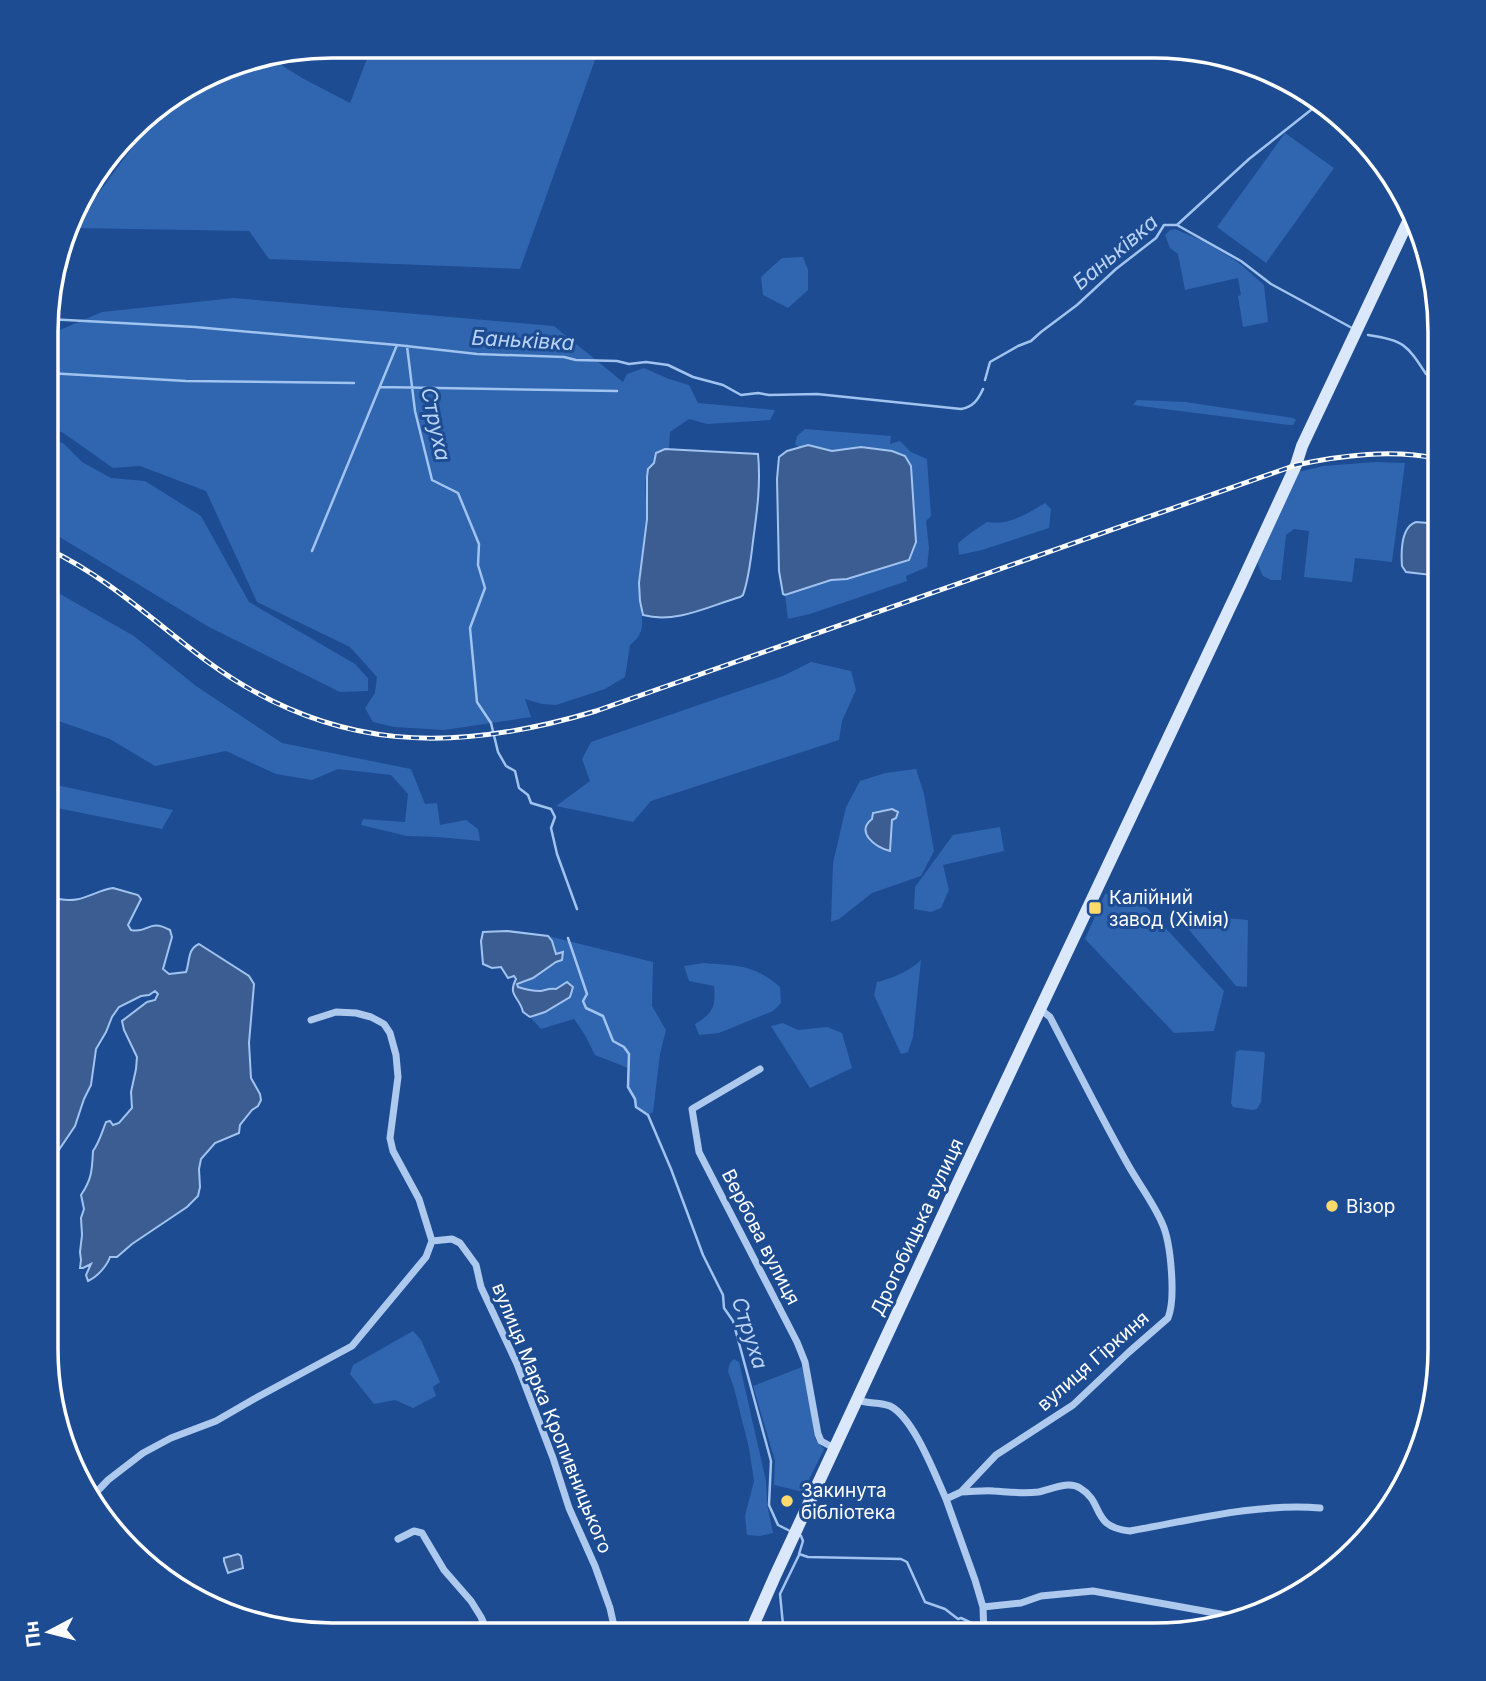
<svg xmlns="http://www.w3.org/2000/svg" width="1486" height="1681" font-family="Inter,sans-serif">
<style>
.green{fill:#3065b0}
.water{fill:#3c5d91;stroke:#a1c3f0;stroke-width:2}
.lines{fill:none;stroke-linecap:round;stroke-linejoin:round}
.stream{stroke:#a1c3f0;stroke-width:2.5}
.street{stroke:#aec9ee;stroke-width:7}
.secondary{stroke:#dbe7fa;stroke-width:12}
.rail-casing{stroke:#fff;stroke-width:5}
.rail{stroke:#1d4c93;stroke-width:2.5;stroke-dasharray:8;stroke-linecap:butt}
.poi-dot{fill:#feda6d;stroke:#1d4c93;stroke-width:2.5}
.labels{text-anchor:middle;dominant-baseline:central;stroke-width:6;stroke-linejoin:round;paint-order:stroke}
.poi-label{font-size:19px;fill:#fff;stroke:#1d4c93;text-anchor:start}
.street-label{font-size:19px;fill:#fff;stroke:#1d4c93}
.water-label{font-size:21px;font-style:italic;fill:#bad3f5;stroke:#1d4c93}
.rim{fill:none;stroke:#fff;stroke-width:3.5}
</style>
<rect width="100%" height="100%" fill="#1d4c93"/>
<path class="green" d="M372 46H600L520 269 269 259 249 231 73 228 164 104 239 61 267 56 302 78 350 103Z
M1285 133 1334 168 1266 263 1217 227Z
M1175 229 1203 241 1238 262 1264 285 1268 322 1243 327 1238 296 1241 295 1238 278 1185 290 1178 254 1170 248 1165 235 1170 230Z
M803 257 808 270V290L788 308 763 295 761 277 782 258Z
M234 298 554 326 623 382 627 374 644 368 669 379 689 385 698 403 775 410 770 420 707 424 689 419 670 432 669 449H665L656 454C656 456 655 462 654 464 648 472 650 463 647 472 643 487 648 505 646 521 644 542 640 563 640 585 640 590 639 596 640 601 642 618 647 633 630 645L625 677 605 689 556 705 542 704 525 699 531 717 444 730 394 727 373 722 365 708 375 693 377 677 350 647 257 602 206 491 140 466 113 468 62 432 48 430V335L102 312Z
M1137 400 1185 402 1293 418 1296 420 1293 425H1289L1133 405Z
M805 429 891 436 890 444 900 441 911 452 927 459 931 516 926 521 929 548 927 567 906 576 907 581 810 614 788 619 785 595 831 580 847 579 909 560 875 450C858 447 850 450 834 451 820 451 813 443 799 448L795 444 797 436Z
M48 440 63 443 82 462 111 478 145 481 201 516 249 602 355 664 368 678V691L340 692 209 627 48 530Z
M1376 462 1405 463 1392 562 1355 558 1352 582 1304 577 1309 531 1294 529 1286 535 1281 580H1271L1263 576 1258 565V562L1298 472 1323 466Z
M1045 503 1051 509 1049 528 982 550 959 555 958 543 972 532 987 522C1008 526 1027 514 1045 503Z
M47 589 60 594 134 636 196 686 282 743 411 769 425 804 437 803 440 825 466 820 478 829 480 841 438 837 407 836 361 825 363 819 405 822 408 794 391 775 338 769 312 780 276 774 226 751 155 766 110 739 47 717Z
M811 662 851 671 856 690 842 721 839 740 651 801 633 822 556 806 590 781 582 759 591 742 783 676Z
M916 769 924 794 934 851 921 876 872 893 839 919 831 922 833 863 846 807 860 781 885 773Z
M47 783 173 810 162 829 47 806Z
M1000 827 1004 851 943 865 949 890 941 908 931 912 914 909 915 887 953 835Z
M1132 892 1224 991 1214 1031 1174 1033 1085 939 1105 894Z
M1184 914 1248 920 1247 987 1236 986 1180 919Z
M548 936 653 962 652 1006 666 1030 660 1054 653 1112 648 1115 636 1107 635 1099 628 1087V1068L595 1055 585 1035 574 1019 541 1029 530 1017 545 1012 557 1004 556 989C549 988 546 990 540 991 533 991 524 989 518 987L517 985 533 978 562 959 563 952 556 954 552 941Z
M921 960 913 1037 908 1052 901 1054 874 995 877 982C893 978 908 972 921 960Z
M704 963C738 966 753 964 780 987L781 1003 773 1011 719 1033 699 1035 695 1024C713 1013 716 1007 714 986L689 981 684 966Z
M783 1023 798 1030 827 1027 842 1033 852 1068 810 1088 771 1026Z
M1240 1050 1264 1052 1265 1054 1261 1102 1257 1109 1252 1110 1233 1107 1231 1103 1236 1052Z
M413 1331 421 1340 440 1382 433 1387 436 1396 413 1408 395 1400 374 1404 350 1374 353 1365Z
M734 1359 739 1362 766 1481 767 1504 773 1533 760 1536 747 1535 745 1516 754 1481 749 1448 734 1388 728 1371 730 1363Z
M802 1367 809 1400 814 1434 816 1440 824 1449 803 1492 774 1485 775 1461 753 1386Z"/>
<path class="water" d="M808 445 832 451 861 447 892 451 905 456 911 466 916 542 909 560 847 579 831 580 785 595 783 594 779 571 777 479 779 457 787 451Z
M665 449 758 454C761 483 757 512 753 541 751 559 749 578 743 595L740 597C709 606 676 624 643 615L640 601 639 583 647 519V477L648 469 654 463 656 453Z
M1416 522 1440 524V576L1406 572 1402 566C1401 552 1401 527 1416 522Z
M892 809 898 812 896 818 892 820 890 851C875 847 855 832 872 819L873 813Z
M113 888 138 895 141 899 128 925 131 930C149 934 148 918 170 930L172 937 163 969 169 974 186 972C190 962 187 949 199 944L249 976 254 984 249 1043 251 1078 260 1094 261 1100 258 1106 252 1110 240 1125 239 1133 215 1143 201 1159 199 1169 200 1187 198 1196 187 1207 132 1244 117 1257H110C107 1266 97 1277 88 1281L86 1275 91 1264 83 1268H80L81 1260 80 1252 82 1235 81 1218 84 1209 81 1195C92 1179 92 1170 93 1151 99 1143 102 1132 106 1122L110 1121 113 1125 119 1123 132 1108 131 1092 136 1069 137 1057 124 1030 122 1021 147 1002 155 1000 158 994 155 991 149 995 141 996 119 1007 112 1017 106 1032 96 1049 91 1085 84 1099 75 1126 46 1169 47 949 52 944 55 938 47 941V914L59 899C82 904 93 891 113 888Z
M507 931 548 936 552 941 556 954 563 952 562 960 556 962 533 978 517 984 518 987C524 989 533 991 540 991 546 990 549 988 556 989L567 982 573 987 570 997 545 1012 530 1017 523 1012C520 997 507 996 516 979L514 976 508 978 501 967 492 968 483 964 481 941 483 932Z
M238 1554 241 1556 243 1568 228 1573 224 1561V1558Z"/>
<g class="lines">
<path class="stream" d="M1177 225 1249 159 1321 102
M48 319 195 327 397 345 477 354 564 357 576 360 617 361 629 364 646 362 668 365 693 377 723 385 741 395 758 393 769 395 817 394 961 409C973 407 978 400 983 389
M1368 335C1404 340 1407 345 1426 374L1440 378
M407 346 415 411 432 480 458 493 479 544 478 565 485 588 470 628 477 702 491 723 498 752 506 766 515 771 519 788 528 795 531 803 551 809 555 817 551 828 557 854 577 909
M48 373 186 381 354 383
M985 380 990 362 1018 346 1031 341 1041 332 1077 305 1116 269 1156 238 1164 225H1177L1241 261 1271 284 1352 328
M380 387 617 391
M312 551 397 345
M568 938 587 994 583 1001 586 1008 603 1016 613 1041 624 1047 629 1054 628 1087 635 1099 636 1107 648 1115 671 1169 703 1255 723 1295 724 1308 733 1321 771 1461 769 1505 778 1525 792 1532
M799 1534 801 1536 803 1541 799 1554 808 1557 901 1559 907 1562 925 1602 945 1609 958 1619 961 1618 978 1626
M987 1629 1002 1635
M784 1635 780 1594 799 1555"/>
<path class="street" d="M760 1069 692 1109 699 1152 797 1342 805 1362 818 1434 821 1441 834 1448
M432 1241 452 1239 460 1243 476 1265 481 1287 517 1364 553 1458 569 1508 595 1566 610 1608 616 1635
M858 1400C868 1404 880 1402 890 1406 914 1418 935 1475 946 1499
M961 1492C972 1492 983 1490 994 1491 1009 1492 1023 1494 1038 1492 1050 1490 1068 1480 1080 1488 1105 1503 1090 1527 1130 1531 1192 1520 1257 1503 1320 1508
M89 1500 108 1480 143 1453 171 1438 216 1421 254 1399 352 1346 426 1257 432 1241 419 1199 393 1151 390 1138 398 1077 396 1055 390 1033 384 1024 371 1017 356 1013 336 1012 311 1020
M398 1539 414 1531 422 1533 444 1570 471 1601 481 1617 489 1635
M983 1607 1021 1603 1041 1596 1093 1591 1248 1619
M984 1635 983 1607 975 1580 946 1499 961 1492 996 1455 1073 1405 1129 1352 1168 1318C1176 1299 1171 1242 1162 1223 1153 1202 1138 1183 1127 1163 1100 1115 1075 1065 1050 1017L1040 1009"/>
<path class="secondary" d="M749 1635 775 1576 955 1189 1241 584 1296 465 1302 446 1412 213"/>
<defs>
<path id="rail" d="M48 549C109 578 154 622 208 662 332 752 453 754 596 711L1296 465C1343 455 1392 449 1440 459"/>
</defs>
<use href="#rail" class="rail-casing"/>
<use href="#rail" class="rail"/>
</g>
<g class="poi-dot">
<rect x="1088" y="901" width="14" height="14" rx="3.5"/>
<circle cx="1332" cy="1206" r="7"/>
<circle cx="787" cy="1501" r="7"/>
</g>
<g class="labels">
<g class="poi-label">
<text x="1109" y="897">Калійний<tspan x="1109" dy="22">завод (Хімія)</tspan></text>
<text x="1346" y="1206">Візор</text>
<text x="801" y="1490">Закинута<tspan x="801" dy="22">бібліотека</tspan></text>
</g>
<g class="street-label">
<text transform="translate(917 1227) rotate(-65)">Дрогобицька вулиця</text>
<text transform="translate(761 1237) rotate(63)">Вербова вулиця</text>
<text transform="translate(1093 1361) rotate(-41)">вулиця Гіркиня</text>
<text transform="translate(552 1418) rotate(68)">вулиця Марка Кропивницького</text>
</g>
<g class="water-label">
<text transform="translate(1115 252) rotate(-40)">Баньківка</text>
<text transform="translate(523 340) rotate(3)">Баньківка</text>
<text transform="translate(436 424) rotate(78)">Струха</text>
<text transform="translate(750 1333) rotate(72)">Струха</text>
</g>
</g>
<path d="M0 0H1486V1681H0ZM332 58H1154A274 274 0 0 1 1428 332V1349A274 274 0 0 1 1154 1623H332A274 274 0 0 1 58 1349V332A274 274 0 0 1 332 58Z" fill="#1d4c93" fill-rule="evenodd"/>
<path class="rim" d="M332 58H1154A274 274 0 0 1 1428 332V1349A274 274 0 0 1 1154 1623H332A274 274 0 0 1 58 1349V332A274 274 0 0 1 332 58Z"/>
<g transform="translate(49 1632) rotate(263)" stroke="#1d4c93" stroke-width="5" paint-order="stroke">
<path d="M0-5L12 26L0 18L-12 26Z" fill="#ffffff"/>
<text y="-10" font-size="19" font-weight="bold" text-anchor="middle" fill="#ffffff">Пн</text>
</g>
</svg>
